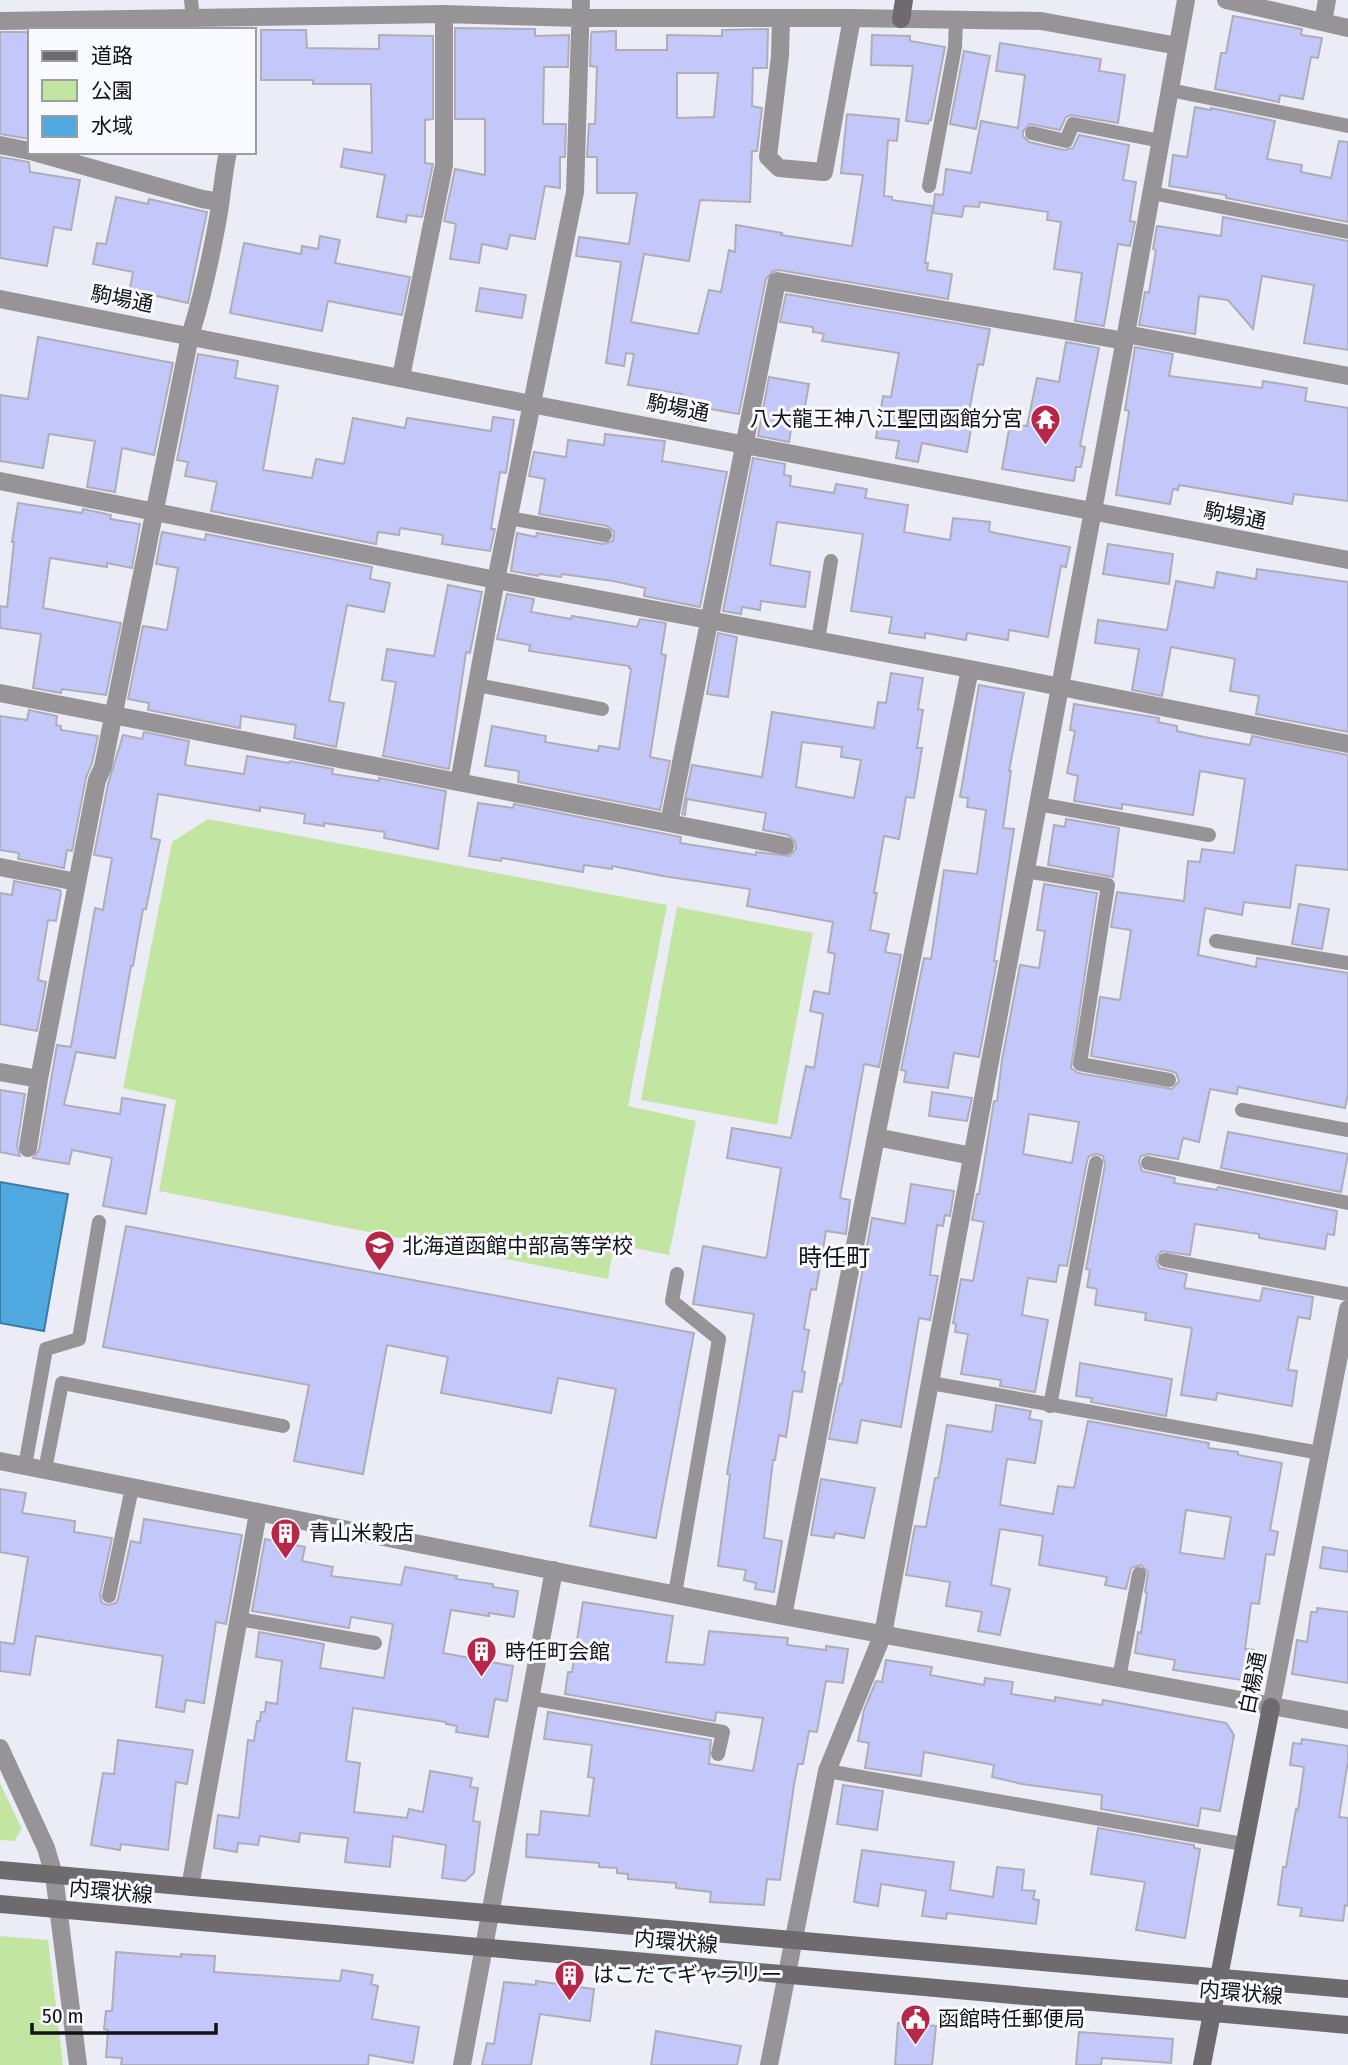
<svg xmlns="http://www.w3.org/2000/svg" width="1348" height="2065" font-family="'Fira Sans Condensed','Noto Sans JP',sans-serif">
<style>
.green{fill:#c2e6a1}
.water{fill:#4fa8e0;stroke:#3d7ba3;stroke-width:2}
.building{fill:#c3c7f9;stroke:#adaeb6;stroke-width:2;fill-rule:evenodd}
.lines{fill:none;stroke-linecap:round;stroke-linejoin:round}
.lane{stroke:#979498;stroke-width:14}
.street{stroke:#979498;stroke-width:18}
.secondary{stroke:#6e6b6f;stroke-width:18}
.labels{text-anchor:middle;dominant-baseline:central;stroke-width:6;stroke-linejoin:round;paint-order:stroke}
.street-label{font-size:21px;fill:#121215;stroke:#f9faff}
.poi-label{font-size:21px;fill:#121215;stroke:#f9faff;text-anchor:start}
.quarter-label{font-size:24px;fill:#121215;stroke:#f9faff}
</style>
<rect width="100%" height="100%" fill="#ebecf5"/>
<path class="green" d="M208 819 667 905 628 1106 696 1121 669 1255 614 1244 608 1279 159 1191 176 1100 123 1088 172 842Z
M677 907 813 933 777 1125 641 1100Z
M0 1783 22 1829 14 1841 0 1840Z
M0 1936 48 1940 63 2065H0Z"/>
<path class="water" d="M0 1182 68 1194 44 1331 0 1323Z"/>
<path class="building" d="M1233 16 1302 29 1301 35 1322 38 1318 58 1311 57 1303 99 1280 95 1279 102 1215 89 1221 53H1226Z
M455 28 535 29V36L569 35 568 67H544L543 124H566L565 157H560V188L545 186 535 239 510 235 507 249 482 244 479 263 450 259 456 224 444 221 455 169 485 175V119H455Z
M768 29 767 68H753L752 106 762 108 757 151H752L750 202 700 200 689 261 644 254 631 322 698 334 709 290 721 292 729 250 735 252 736 225 782 233 781 235 852 246 863 175 841 173 847 114 899 119 897 141 888 140 884 196 892 197V200L933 206 925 263H928L927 270 952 274 948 299 779 270 773 271 766 279 739 414 705 408 702 423 677 418 682 394 628 385 634 354 626 353 624 366 606 363 621 262 576 256 579 237 629 244 637 193H597V157H587L589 124H595L597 67 590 66 591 35 592 32 616 31V50H667V35L722 36V30ZM677 73H718L714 117 677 118Z
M261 30H306L307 48 379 49V35L433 36V119L425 120V163L433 164 422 217 407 215 406 222 377 217 385 175 341 167 344 149 372 153 371 84H313V80H261Z
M0 32H30V139L0 134Z
M872 35 910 36V41L945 47 931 120H929L928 124 906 121 913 66 871 65Z
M1000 43 1101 59 1099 71 1125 75 1118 123 1071 115 1066 117 1060 130 1030 124 1023 131V136L1029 142 1064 150 1073 148 1079 135 1129 145 1123 180 1136 182 1130 221 1135 222 1130 246 1118 244 1104 326 1075 321 1082 273 1054 269 1061 222 1047 220 1048 212 980 202 979 207 964 206 962 217 933 213 935 194 943 195 946 169 971 173 981 121 1018 128 1025 75 996 71Z
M964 51 990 56 976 129 950 124Z
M1195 107 1211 110V108L1275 121 1267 159 1302 165 1301 172 1331 178 1339 141 1348 142V222L1226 198V195L1169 186 1173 155 1187 157Z
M0 157 29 162 30 172 80 180 71 230 54 227 47 266 0 258Z
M116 197 148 204 149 199 207 212 188 303 152 295 151 298 129 294 133 272 93 264 97 243 106 244Z
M1223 217 1348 241V350L1304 343 1314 285 1262 276 1253 329 1228 300 1199 296 1195 334 1139 325 1145 292 1149 293 1156 250 1153 249 1157 226 1221 236Z
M320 236 340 240 335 263 410 277 402 315 328 301 322 331 230 313 244 243 301 254 302 246 318 249Z
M480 288 526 295 522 318 476 311Z
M786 294 990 329 983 365 978 364 968 417 973 418 967 452 922 443 918 462 896 458 899 441 876 438 883 396 891 397 899 353 822 341 824 334 813 332V327L780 322Z
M38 337 173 363 154 455 122 448 115 492 87 487 95 441 49 434 43 468 0 461V395L28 399Z
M1066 342 1099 348 1080 446 1085 447 1081 467H1076L1074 481 1002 469 1010 424 1027 426 1037 378 1059 382Z
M1135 347 1173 354 1169 376 1262 388 1263 381 1307 388 1305 401 1348 408V501L1294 494 1292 504 1179 485 1178 490 1173 489 1170 504 1116 495 1128 418 1129 411 1125 410Z
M198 354 238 361 235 378 278 386 263 470 312 478 316 459 344 464 353 418 405 428 407 418 491 431 493 417 514 420 506 473 500 472 491 529H495L490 551 442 544 443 535 400 528 399 535 378 532 376 544 211 511 217 482 185 476 188 462 177 460Z
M769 377 809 384 804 412 799 411 797 430 791 429 789 442 758 436Z
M605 434 665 441 662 461 727 472 700 607 644 596 645 588 613 581 562 574 561 577 539 574 538 576 511 571 517 533 536 537 537 533 603 544 613 541 614 532 607 526 539 514 545 479 529 476 534 452 566 457 568 440 604 445Z
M753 458 785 464 784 475 791 476 790 486 834 493 836 484 867 489 865 498 908 505 904 532 950 540 953 518 990 522 989 531 995 533 1070 547 1066 567 1061 566 1048 637 1009 630 1008 640 967 633 966 640 925 633V638L889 633 892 617 851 611 863 534 777 522 770 565 810 572 805 607 761 601 760 610 742 607 741 614 723 611Z
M18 503 82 513 83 509 111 515 110 519 140 524 132 568 107 563V567L50 558 43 608 121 623 106 695 62 689 61 693 33 688 41 634 0 628V606L7 607 14 542H12Z
M162 532 205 540 206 534 372 567 370 579 390 583 384 612 347 605 329 701 344 703 336 747 294 738 296 725 241 716 240 728 148 710 149 703 128 699 143 626 167 630 178 568 156 564Z
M1108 544 1173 554 1169 584 1103 574Z
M1257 569 1348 582V732L1256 714 1259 696 1230 691 1235 659 1231 658 1171 647 1162 696 1132 690 1139 649 1095 643 1098 620 1167 630 1176 581 1214 588 1217 572 1256 579Z
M448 585 482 592 470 653 466 652 449 769 383 756 396 682 382 680 387 649 434 656Z
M507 594 534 599 531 612 571 619 572 616 637 627 640 619 666 623 661 654 666 655 650 757 670 761 660 810 518 782 519 771 485 766 492 726 546 736 545 742 598 751 599 746 619 749 631 669 629 668V666L529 651 530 645 497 639Z
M718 633 737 637 728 697 707 694Z
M891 673 923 678 918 709 923 710 917 748H922L914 798 906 797 899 839 884 836 874 893H877L870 930 889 934 885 952 901 955 879 1067 864 1064 840 1198 850 1200 846 1234 826 1231 816 1290 811 1289 804 1329 809 1330 802 1371 805 1372 802 1392 793 1391 786 1437 779 1435 775 1460H773L764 1538 782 1541 774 1592 755 1589 756 1583 744 1580 746 1570 718 1566 730 1475 727 1474 754 1314 693 1304 703 1246 765 1258 767 1255 781 1168 727 1158 732 1128 791 1138 806 1066 814 1068 815 1063 823 1014 810 1011 814 991 829 994 835 954 828 952 833 922 747 906 750 889 663 876 612 866V869L584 865 583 872 502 858 501 861 469 856 478 803 513 808 514 804 681 837 680 843 756 855V852L789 856 796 849 795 842 788 835 763 830 766 813 687 799 685 815 682 814 692 765 762 777 772 712 874 728 878 702 886 703ZM802 742 842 747 841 757 861 760 854 798 796 787Z
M979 685 1024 693 1009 771H1011L1003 828 1014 829 994 961H997L979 1057 954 1053 948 1088 904 1082 906 1071 901 1070 924 958 931 959 944 870 977 874 986 810 967 807 968 798 960 797Z
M1074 704 1159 718 1158 722 1177 726V731L1204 737 1250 745 1252 736 1348 755V870L1296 865 1290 908 1244 902 1242 915 1205 908 1198 955 1256 967 1257 958 1348 973V1094L1345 1108 1238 1087 1237 1094 1210 1089 1199 1142 1183 1138 1178 1159 1149 1154 1141 1156 1139 1162 1142 1171 1175 1178 1174 1183 1217 1190 1218 1187 1337 1211 1334 1235 1327 1234 1325 1249 1259 1238V1234L1195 1224 1190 1255 1162 1251 1156 1258 1159 1268 1187 1274 1184 1288 1260 1301 1263 1288 1313 1297 1310 1319 1298 1317 1288 1370 1297 1371 1292 1406 1217 1393 1216 1400 1181 1395 1192 1328 1145 1320 1146 1313 1095 1305 1097 1289 1087 1287 1090 1270 1086 1269 1105 1165 1103 1156 1097 1154 1089 1156 1087 1161 1067 1266 1059 1265 1056 1282 1028 1278 1022 1315 1048 1320 1035 1392 1000 1386 1001 1380 961 1374 968 1334 955 1332 956 1324 953 1323 961 1279 973 1281 984 1222 972 1220 977 1194H979L994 1101H997L1002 1060 1020 965 1039 968 1045 931 1037 930 1044 884 1097 893 1071 1068 1078 1073 1172 1089 1179 1081 1176 1073 1171 1071 1091 1056 1100 997 1120 1000 1131 930 1111 927 1117 892 1184 901 1188 861 1200 862 1202 849 1234 853 1245 779 1200 771 1193 815 1122 804V809L1074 801 1078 776 1067 773 1075 731 1070 730ZM1029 1114 1079 1122 1072 1163 1023 1154Z
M29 710 57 716 56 725 61 726V730L98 736 92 763 86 778 72 851 67 850 64 868 18 859 19 853 0 850V716L27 720Z
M144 732 189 741 185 765 244 774 247 756 289 763 290 761 333 769 332 774 379 781V778L446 791 438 849 384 838 385 832 324 823V826L304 823 305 814 260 807V811L158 794 151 838 160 840 146 909H143L133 966H131L115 1058 76 1052 64 1105 120 1114 122 1098 165 1105 146 1214 103 1206 112 1158 72 1150 69 1164 33 1158 39 1150 57 1045 71 1047 95 908 103 910 112 858 94 855 108 784 123 735 142 739Z
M1066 819 1119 828 1113 877 1048 865 1054 825 1065 827Z
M14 881 60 890 61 893 56 921 48 920 38 980 46 982 37 1031 0 1024V893L12 895Z
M1299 904 1329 909 1322 949 1292 944Z
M0 1090 25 1094 17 1146 20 1156 0 1152Z
M932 1092 972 1098 967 1121 929 1116Z
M1228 1132 1348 1154 1341 1192 1221 1168Z
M911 1184 954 1191 950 1216 945 1215 943 1226 937 1225 930 1275 938 1276 930 1320 919 1318 901 1427 861 1420 857 1443 829 1439 840 1384H842L872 1218 905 1224Z
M126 1226 694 1333 656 1538 590 1526 616 1389 558 1378 551 1413 441 1393 448 1357 387 1345 363 1474 294 1461 309 1385 103 1347Z
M1080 1363 1172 1379 1166 1416 1091 1402 1092 1398 1076 1396Z
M996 1405 1031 1411 1029 1419 1042 1421 1035 1463 1007 1459 1000 1505 1053 1514 1058 1486 1074 1488 1088 1421 1209 1443 1208 1448 1238 1452V1455L1282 1463 1270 1530 1278 1532 1274 1555 1266 1554 1259 1604 1251 1603 1245 1649 1254 1650 1250 1681 1173 1670 1175 1660 1135 1653 1138 1632 1141 1633 1147 1593 1145 1592 1148 1572 1141 1565 1131 1568 1126 1589 1105 1585 1107 1577 1039 1565 1043 1536 1000 1529 991 1585 1010 1589 1000 1635 978 1631 982 1612 946 1606 950 1582 906 1575 915 1526 926 1527 935 1478H938L941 1463 947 1425 992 1432ZM1186 1510 1231 1517 1224 1559 1180 1553Z
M821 1479 875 1488 864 1538 835 1533 834 1538 811 1535Z
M0 1489 26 1493 22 1513 75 1521 74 1532 112 1538 100 1595 102 1603 108 1605 116 1603 118 1599 131 1541 140 1543 144 1519 242 1535 226 1624 216 1622 204 1703 186 1700 184 1712 156 1707 163 1656 36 1636 30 1675 0 1671V1642L14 1644 28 1557 0 1552Z
M265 1539 305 1547 302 1561 333 1567 331 1576 401 1585 405 1567 457 1576 456 1579 493 1584V1587L518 1591 514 1617 489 1613V1616L451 1610 443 1653 513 1666 507 1701 495 1699 488 1737 456 1732 457 1726 446 1724V1722L353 1708 346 1761 360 1763 354 1812 407 1818 409 1809 423 1812 430 1771 472 1778 470 1787 478 1788 473 1821 480 1822 474 1873 465 1881 442 1878 446 1845 393 1836 390 1867 345 1862 348 1838 300 1833 299 1842 260 1836 258 1845 238 1843 237 1852 214 1848 218 1815 239 1818 248 1740 254 1741 257 1721H260L261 1712H265L266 1702 277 1704 282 1661 256 1657 259 1632 324 1644 320 1668 384 1678 393 1624 351 1617 349 1628 252 1611Z
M1323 1547 1348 1551V1572L1320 1568Z
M583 1602 673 1616 666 1662 704 1665 709 1631 788 1638 787 1645 826 1650V1646L848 1649 843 1683 826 1681 817 1732 809 1731 803 1764H798L794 1785 780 1880 767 1879 764 1905 710 1902 711 1892 676 1888V1883L628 1879V1874L617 1873V1868L599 1867V1863L526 1857 527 1834 539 1835 541 1811 589 1816 594 1778 588 1777 592 1745 544 1739 548 1712 711 1740 709 1764 753 1771 763 1718 716 1712 715 1721 565 1694 568 1672H572Z
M1317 1608 1348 1612V1683L1292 1674 1297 1640 1307 1642 1311 1612H1317Z
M886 1660 932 1667 930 1675 984 1685 985 1678 1013 1682 1011 1694 1055 1701V1697L1102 1705 1103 1700 1226 1723 1234 1735 1220 1811 1201 1808 1198 1826 1101 1809 1102 1795 1022 1784 992 1777 994 1765 924 1752 921 1776 865 1768 869 1743 858 1741 864 1710 876 1681 882 1682Z
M1302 1739 1348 1746V1761L1339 1817 1348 1818V1906L1345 1905 1343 1921 1300 1916 1302 1908 1278 1905 1283 1867H1286L1296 1809 1298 1810 1304 1767 1290 1765 1293 1743 1301 1744Z
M118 1740 193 1750 187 1784 176 1782 168 1850 121 1844 120 1850 91 1845 103 1773 114 1774Z
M843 1785 883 1791 877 1830 837 1824Z
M1098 1828 1194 1845V1848L1200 1849 1185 1938 1136 1930 1145 1882 1091 1874Z
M862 1850 954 1862 950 1890 993 1897 997 1867 1024 1870 1022 1890 1035 1891 1033 1899 1039 1900 1036 1924 947 1913 946 1919 922 1916 926 1891 881 1884 878 1906 854 1902Z
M116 1952 181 1957V1954L215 1956 214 1972 340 1981 342 1970 373 1975 371 1984 378 1986 372 2019 419 2027 413 2063 369 2055 368 2065H121L122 2058 106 2057 108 2030 104 2029 106 2011H112Z
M536 1981 594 1989 590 2021 540 2014 531 2065H482L487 2043 494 2044 504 1982 536 1985Z
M898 2023 936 2026 932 2065H895Z
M656 2031 741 2046 737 2065H651Z
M1079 2032 1173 2039 1171 2063 1102 2058 1101 2065H1076Z"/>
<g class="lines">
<path class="lane" d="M191 0 193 18
M1170 90 1348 126
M1032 133 1066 141 1073 124 1161 141
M929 186 955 47 956 20
M1152 193 1348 232
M508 518 605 535
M818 640 831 561
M477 685 602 709
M1038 804 1209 835
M1026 871 1108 885 1080 1064 1169 1080
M1216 941 1348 963
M1242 1110 1348 1130
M1148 1163 1348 1203
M1165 1260 1348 1294
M931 1383 1320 1453
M1050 1406 1096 1163
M25 1466 46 1349 79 1339 99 1222
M45 1470 62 1383 283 1426
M675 1594 719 1339 672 1301 677 1274
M109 1596 132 1488
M239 1619 375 1643
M1119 1678 1139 1574
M530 1698 723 1732 718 1754
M827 1771 1243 1844"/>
<path class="street" d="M1226 0 1348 28
M781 18 780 56 768 157 779 168 824 172 852 18
M0 21 444 14 579 18H852L1041 21 1178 46
M1323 22 1327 0
M0 145 30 151
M34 152 202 199 220 202
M0 299 531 404 1348 560
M1126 334 1348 376
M401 377 444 165V14
M0 481 496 580 970 669 1348 744
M0 693 669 823 777 281 1125 341
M459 782 496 580 575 192 581 0
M669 823 785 846
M0 867 77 882
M0 1072 39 1079 97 780 103 767 190 336C202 298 211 257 218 218 222 196 223 174 228 152
M876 1137 972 1156
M28 1148 39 1079
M0 1461 783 1616 1348 1720
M783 1616 876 1137 970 669
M1271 1707 1348 1309
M0 1748 46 1848 54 1875 78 2065
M190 1887 258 1513
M462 2065 554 1570
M769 2065 827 1771 883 1634 1126 334 1186 0"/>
<path class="secondary" d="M901 19 904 0
M0 1870 1348 1989
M0 1904 1348 2025
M1202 2065 1271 1707"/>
</g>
<defs>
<symbol id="temple-pin" viewBox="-11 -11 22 30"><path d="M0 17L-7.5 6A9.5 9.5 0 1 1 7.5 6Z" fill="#b82748" stroke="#f9faff"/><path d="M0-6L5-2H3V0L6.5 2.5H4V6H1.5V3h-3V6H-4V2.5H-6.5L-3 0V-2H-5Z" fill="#fff"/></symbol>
<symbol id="school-pin" viewBox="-11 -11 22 30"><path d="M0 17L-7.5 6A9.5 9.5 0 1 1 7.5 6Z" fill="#b82748" stroke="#f9faff"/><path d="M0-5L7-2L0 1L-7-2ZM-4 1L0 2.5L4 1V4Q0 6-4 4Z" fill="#fff"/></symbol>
<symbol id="building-pin" viewBox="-11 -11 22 30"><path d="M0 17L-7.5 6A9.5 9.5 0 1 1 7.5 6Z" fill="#b82748" stroke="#f9faff"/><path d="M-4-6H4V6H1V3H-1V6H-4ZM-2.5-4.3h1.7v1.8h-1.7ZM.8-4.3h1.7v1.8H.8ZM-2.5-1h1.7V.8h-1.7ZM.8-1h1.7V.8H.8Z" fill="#fff"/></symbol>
<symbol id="civic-pin" viewBox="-11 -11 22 30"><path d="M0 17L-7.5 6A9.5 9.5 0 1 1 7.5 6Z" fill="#b82748" stroke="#f9faff"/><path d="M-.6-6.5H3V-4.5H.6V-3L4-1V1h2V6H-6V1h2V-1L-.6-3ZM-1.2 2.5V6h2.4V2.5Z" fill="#fff"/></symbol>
</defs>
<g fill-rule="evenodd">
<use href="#temple-pin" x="1028" y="402" width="35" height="47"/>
<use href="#school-pin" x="362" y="1228" width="35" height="47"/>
<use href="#building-pin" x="268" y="1516" width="35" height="47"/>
<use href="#building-pin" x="464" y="1634" width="35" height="47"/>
<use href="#building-pin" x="552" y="1958" width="35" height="47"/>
<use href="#civic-pin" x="898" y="2002" width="35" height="47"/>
</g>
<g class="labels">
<g class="street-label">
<text transform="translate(122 299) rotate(11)">駒場通</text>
<text transform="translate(678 408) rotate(11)">駒場通</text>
<text transform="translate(1235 516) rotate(11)">駒場通</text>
<text transform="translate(1253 1683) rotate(-79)">白楊通</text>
<text transform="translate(111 1892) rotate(5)">内環状線</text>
<text transform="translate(676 1942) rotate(5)">内環状線</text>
<text transform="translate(1241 1993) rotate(5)">内環状線</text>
</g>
<g class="poi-label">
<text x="1023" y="419" text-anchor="end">八大龍王神八江聖団函館分宮</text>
<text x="402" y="1246">北海道函館中部高等学校</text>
<text x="309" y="1533">青山米穀店</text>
<text x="505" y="1652">時任町会館</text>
<text x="593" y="1975">はこだてギャラリー</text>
<text x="938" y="2019">函館時任郵便局</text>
</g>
<g class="quarter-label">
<text x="834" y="1258">時任町</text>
</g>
</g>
<rect x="28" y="28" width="228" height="126" fill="#f9faff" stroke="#9d9da1" stroke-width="2"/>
<rect x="42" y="51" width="35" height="10" fill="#6e6b6f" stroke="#9d9da1" stroke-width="2"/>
<text x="91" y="63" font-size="21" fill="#121215">道路</text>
<rect x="42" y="80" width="35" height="21" fill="#c2e6a1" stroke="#9d9da1" stroke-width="2"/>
<text x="91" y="98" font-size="21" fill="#121215">公園</text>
<rect x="42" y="116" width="35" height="21" fill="#4fa8e0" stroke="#9d9da1" stroke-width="2"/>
<text x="91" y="133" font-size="21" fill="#121215">水域</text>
<path d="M32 2023v10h184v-10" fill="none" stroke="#121215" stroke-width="3.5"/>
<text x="42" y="2023" font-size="21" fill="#121215" stroke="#f9faff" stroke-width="5" paint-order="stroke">50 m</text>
</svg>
